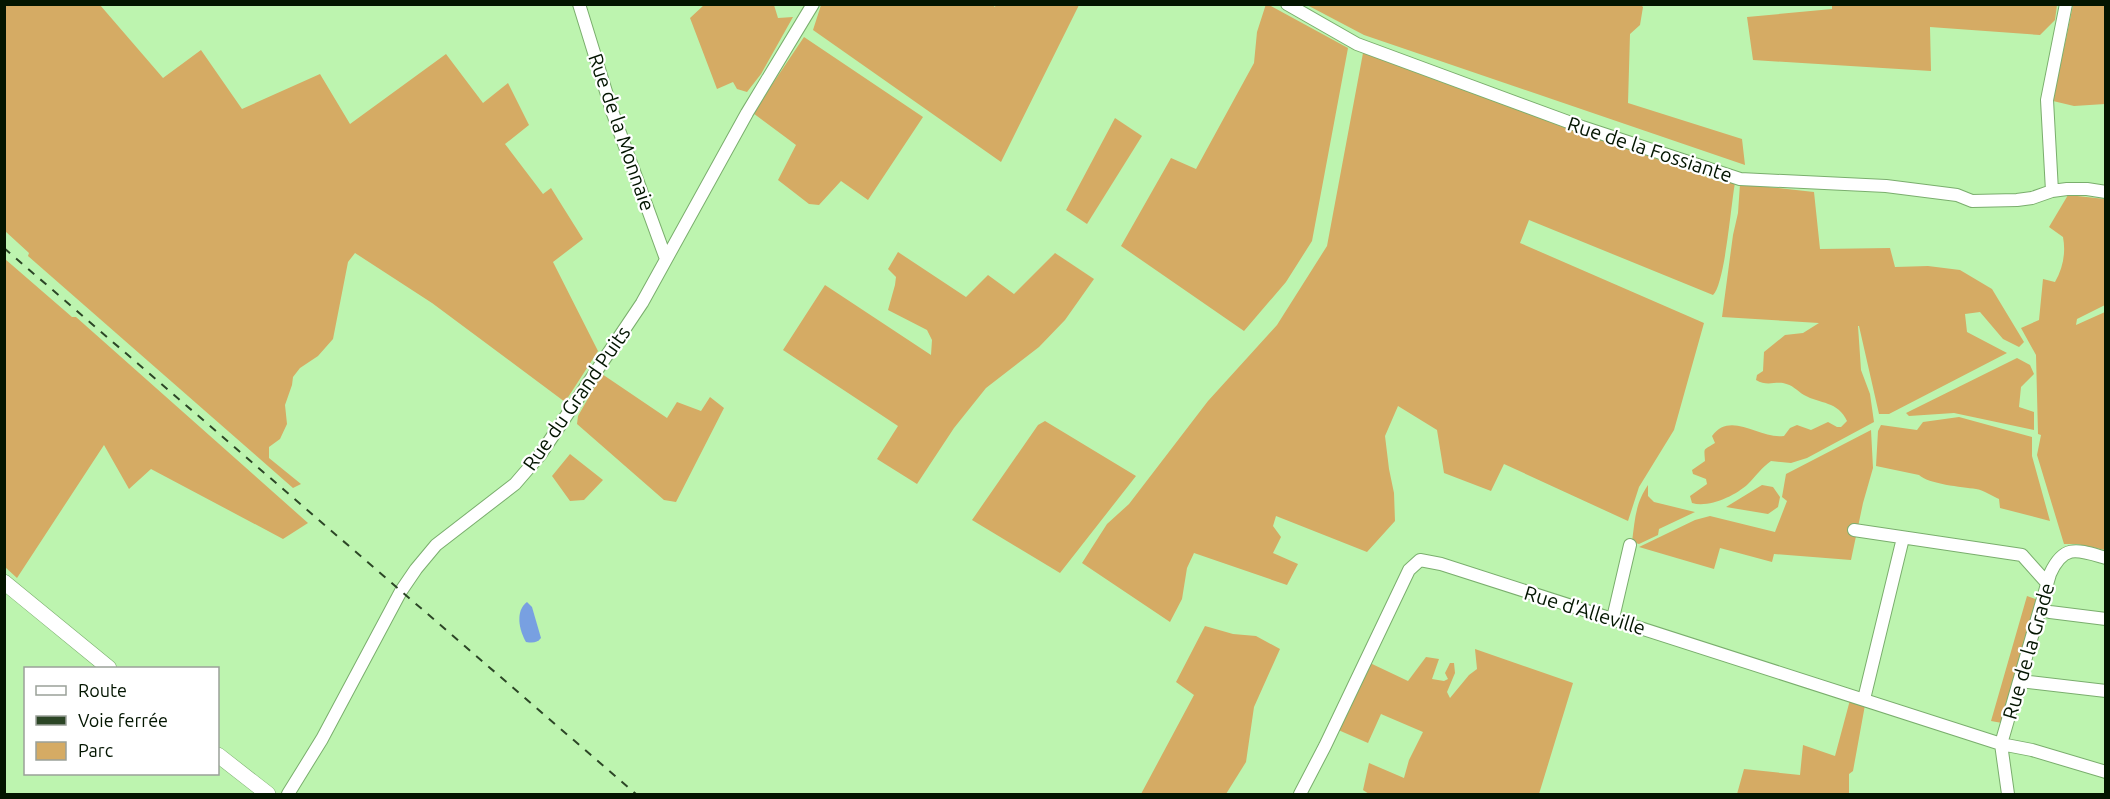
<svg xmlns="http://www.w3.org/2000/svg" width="2110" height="799" font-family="Ubuntu,sans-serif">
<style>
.green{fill:#d5ab64}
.water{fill:#78a0e1}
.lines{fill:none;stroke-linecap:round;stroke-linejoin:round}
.minor-casing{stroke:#7aae6d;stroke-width:14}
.major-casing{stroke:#7aae6d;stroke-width:16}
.minor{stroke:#fff;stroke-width:12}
.major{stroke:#fff;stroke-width:15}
.rail{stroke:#2c4626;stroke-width:2;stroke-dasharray:8 8;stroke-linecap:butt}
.labels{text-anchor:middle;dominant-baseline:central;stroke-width:4.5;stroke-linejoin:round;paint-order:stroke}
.street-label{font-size:20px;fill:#031500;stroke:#fff}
</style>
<rect width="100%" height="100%" fill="#bdf4af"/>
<path class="green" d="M991 4 995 7 996 4 1079 5 1001 162 813 30 821 5Z
M1266 4 1269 5 1348 48 1312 241 1286 282 1244 331 1121 246 1171 158 1196 169 1254 63 1257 32Z
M4 5H100L163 78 201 50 242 109 320 74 350 124 446 54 483 103 508 83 529 125 505 144 543 194 551 188 583 239 553 262 598 351 565 402 432 303 355 253 348 262 333 339 318 356 300 368 293 377 292 385 285 405 287 424 280 439 269 447V458L301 484 293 488 28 256 29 253 5 231Z
M704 5H774L778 18 793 17 761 74 747 92 737 89 733 82 717 89 690 18Z
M1307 5H1641L1643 7 1640 25 1630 34 1628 103 1742 139 1745 165 1364 35Z
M1832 5 2057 4V5L2055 20 2040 35 1930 27 1931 71 1753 60 1747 17 1832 9Z
M2073 5H2105V104L2074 106 2053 101Z
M804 37 923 117 868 200 841 181 819 205 809 204 778 180 796 145 753 113Z
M1363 53 1721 182 1735 183C1731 204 1725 284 1713 295L1529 220 1520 243 1704 323 1674 430 1639 487 1628 521 1504 464 1491 491 1444 473 1437 430 1398 406 1385 436 1389 469 1394 493 1395 521 1367 552 1276 516 1273 526 1281 537 1273 553 1298 564 1287 585 1194 553 1187 568 1182 599 1170 622 1082 563 1107 524 1129 504 1208 401 1277 325 1327 246Z
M1115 118 1142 136 1087 224 1066 210Z
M1740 184 1814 192 1820 249 1890 248 1895 267 1928 266 1960 270 1992 289 2024 342 2019 347 2003 339 1980 312 1965 314 1967 332 2007 353 1889 414H1879L1859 326H1858L1861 370 1870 394 1874 422 1807 458 1791 463 1771 461C1761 468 1756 476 1748 484 1735 496 1709 508 1692 503L1690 496 1707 484 1706 479 1693 474 1692 470 1705 461C1704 446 1703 451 1715 443L1712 436C1731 410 1760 440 1784 436L1790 428 1797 425 1811 430 1828 422 1837 427H1841L1847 421C1838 401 1820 404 1804 395 1796 390 1793 385 1783 383 1773 382 1766 386 1756 380L1757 375 1763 371 1764 352 1785 335 1803 333 1819 323 1722 317 1733 235 1738 213Z
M2068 195 2105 199V305L2077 319 2076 325 2105 312V550L2077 544H2064L2037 455 2041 435 2038 434 2036 355 2021 328 2039 320 2043 279 2055 282C2063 268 2066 253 2063 237L2049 227Z
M898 252 966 297 988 275 1014 294 1055 253 1094 279 1065 320 1039 347 986 388 954 428 917 484 877 459 898 426 783 350 825 285 931 355 932 340 927 330 888 310 895 285 896 277 888 269Z
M5 259 72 317H76L308 523 283 539 151 469 129 489 104 445 17 578 5 567Z
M2017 358 2030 365 2034 374 2021 387 2019 407 2034 412V430L1954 413 1909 416 1906 413Z
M602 374 667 418 677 402 701 411 710 397 724 408 676 502 664 500 577 424 578 416Z
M1959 417 2032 437V456L2050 521 2000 508 1999 499C1992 496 1983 490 1976 489 1962 487 1928 484 1919 475L1876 466 1878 431 1881 425 1917 430 1923 422Z
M1045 421 1136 476 1060 573 972 520 1038 425Z
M1871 430 1873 468 1863 503 1851 560 1774 554 1772 562 1720 548 1714 569 1639 547 1695 520 1710 516 1775 532 1787 501 1782 497 1786 474Z
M570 454 603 480 584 500 570 501 552 476Z
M1648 485V496L1654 502 1695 512 1659 529 1658 535 1639 544 1632 542C1635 520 1635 504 1648 485Z
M1762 485 1773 487 1780 497 1778 507 1768 514 1726 507Z
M2027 596 2038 600 2002 723 1991 721Z
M1205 626 1233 634 1256 636 1280 649 1254 707 1246 762 1226 794H1141L1194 695 1176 682Z
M1475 649 1573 683 1539 794H1369L1363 790 1369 763 1404 778 1409 760 1423 732 1381 714 1368 743 1336 729 1370 663 1408 681 1426 657 1439 659 1432 679 1444 681 1448 679 1445 673 1450 663H1454L1455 673 1447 692 1450 698 1469 675 1477 669Z
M1850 700 1865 705 1853 771 1849 774V794H1737L1744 769 1800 775 1803 745 1835 756Z"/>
<path class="water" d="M527 602 532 607 541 638C537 643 533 643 526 642 519 630 515 611 527 602Z"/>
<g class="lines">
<defs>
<path id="minor" d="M579 4 612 111 666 259
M1287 4 1357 44 1582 127 1740 179 1886 186 1957 195 1972 201 2017 200 2032 198 2052 191 2067 189H2087L2106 192
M2052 191 2047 100 2066 4
M1854 530 2022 555 2047 583
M2040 609 2050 612 2106 619
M1613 618 1630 545
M2020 681 2106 691
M1864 699 1903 538
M288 794 322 739 401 591 416 569 436 545 515 484 540 455 642 303 747 113 813 4
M1300 794 1325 746 1409 570 1420 560 1441 564 2001 744 2032 750 2106 772
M2008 794 2001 744 2050 574C2064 543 2078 550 2106 558"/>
<path id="major" d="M4 582 109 668
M218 755 268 794"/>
</defs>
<use href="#minor" class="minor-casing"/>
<use href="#major" class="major-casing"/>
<use href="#minor" class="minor"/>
<use href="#major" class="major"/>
<path class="rail" d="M4 248 636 794"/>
</g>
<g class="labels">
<g class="street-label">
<text transform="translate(622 132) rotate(71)">Rue de la Monnaie</text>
<text transform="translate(1650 149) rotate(18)">Rue de la Fossiante</text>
<text transform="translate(576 398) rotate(-55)">Rue du Grand Puits</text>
<text transform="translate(1585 610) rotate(17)">Rue d'Alleville</text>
<text transform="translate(2028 651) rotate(-74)">Rue de la Grade</text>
</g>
</g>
<rect width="2110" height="799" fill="none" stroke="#031500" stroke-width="12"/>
<rect x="24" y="667" width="195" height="108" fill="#ffffff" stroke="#9aa199" stroke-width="1.5"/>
<rect x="36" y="686" width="30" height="9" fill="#ffffff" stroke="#9aa199" stroke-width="1.5"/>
<text x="78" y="697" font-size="18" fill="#031500">Route</text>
<rect x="36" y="716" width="30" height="9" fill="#2c4626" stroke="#9aa199" stroke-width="1.5"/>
<text x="78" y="727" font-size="18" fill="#031500">Voie ferrée</text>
<rect x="36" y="742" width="30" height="18" fill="#d5ab64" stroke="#9aa199" stroke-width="1.5"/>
<text x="78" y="757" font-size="18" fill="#031500">Parc</text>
</svg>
